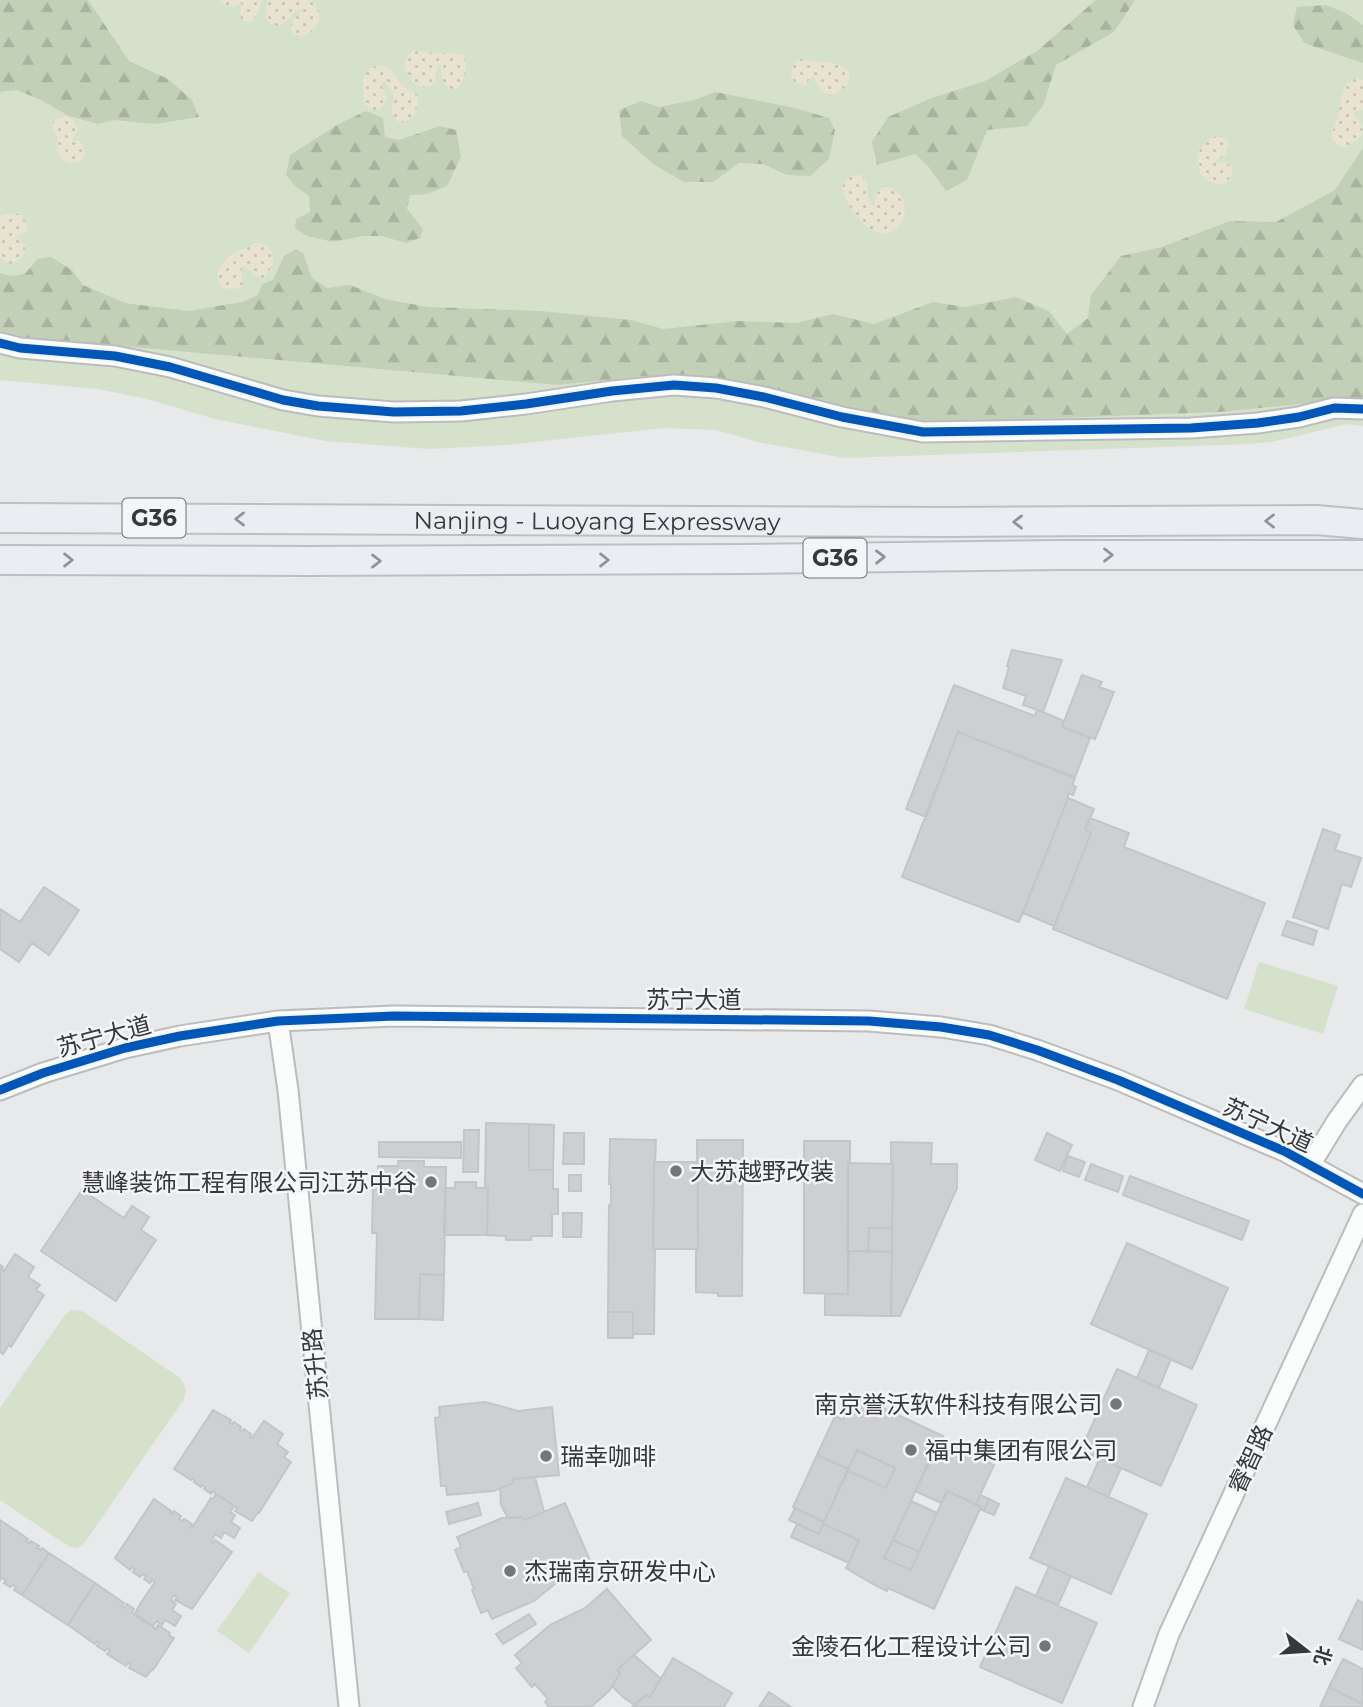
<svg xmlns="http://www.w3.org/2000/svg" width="1363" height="1707" font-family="Montserrat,'Noto Sans SC',sans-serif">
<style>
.grass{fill:#d5e1ca}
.forest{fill:url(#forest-firs)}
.sand{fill:url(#sand-dots)}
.building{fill:#cecfd0;stroke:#c4c5c7;stroke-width:2}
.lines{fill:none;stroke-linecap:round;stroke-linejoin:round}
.minor-casing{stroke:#bbbcbd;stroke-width:23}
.highway-casing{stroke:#bcc0c5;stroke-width:32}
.minor{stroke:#fbfcfc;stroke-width:19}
.highway{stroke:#eaedf2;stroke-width:28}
.cycleway-casing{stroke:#f4f5f9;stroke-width:13}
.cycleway{stroke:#0057b8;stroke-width:9}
.oneway{stroke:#909296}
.poi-dot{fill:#757677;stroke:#f4f5f9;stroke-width:2.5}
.labels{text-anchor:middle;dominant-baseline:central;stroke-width:5;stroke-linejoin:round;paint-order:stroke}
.shield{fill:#f4f5f9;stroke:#707173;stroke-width:2}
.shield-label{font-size:23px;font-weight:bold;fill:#373839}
.street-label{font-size:24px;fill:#373839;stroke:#f4f5f9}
.poi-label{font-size:24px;fill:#373839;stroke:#f4f5f9;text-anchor:start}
</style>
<defs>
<pattern id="forest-firs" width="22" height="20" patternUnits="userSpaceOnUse" patternTransform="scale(1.75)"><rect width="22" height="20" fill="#c3d0b8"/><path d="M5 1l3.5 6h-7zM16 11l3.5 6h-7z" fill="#a8b39f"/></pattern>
<pattern id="sand-dots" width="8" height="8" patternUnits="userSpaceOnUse" patternTransform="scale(1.75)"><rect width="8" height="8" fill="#e8e3d0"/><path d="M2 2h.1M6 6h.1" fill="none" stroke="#c8c4b3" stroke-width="1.8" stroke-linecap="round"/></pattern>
</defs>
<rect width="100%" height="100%" fill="#e7e9eb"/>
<path class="grass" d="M0 0H1363V426L1347 424 1276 441 1250 444 844 458 758 442 716 430 664 428 506 445 430 449 326 441 215 419 147 399 98 389 0 380Z
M1259 962 1338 986 1323 1034 1244 1009Z
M71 1310 82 1311 180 1378 186 1389 184 1399 83 1545 76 1548 68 1546 0 1500V1408L64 1316Z
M258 1572 290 1593 249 1653 217 1631Z"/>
<path class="forest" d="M0 0H88L129 61 168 79 192 100 199 117 155 124 114 120 98 124 69 116 41 100 17 90 0 92Z
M1096 0H1135L1114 32 1056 65 1043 106 1027 126 987 130 967 180 946 191 928 166 915 154 877 165 872 142 888 117 932 98 985 81 1037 51Z
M1326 5 1346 13 1363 25V63L1304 43 1293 25 1297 7Z
M716 92 795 108 829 118 835 130 829 159 810 176 787 175 763 164 739 163 713 182H684L653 164 622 136 619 110 641 101 659 107 694 100Z
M366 111 383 118 385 137 399 140 440 126 456 130 461 157 447 186 427 194 410 195 407 209 423 229 420 238 406 243 382 236H364L333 242 307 236 295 228 296 219 310 212 309 196 295 186 286 175 290 155 337 125Z
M1363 148V398L1219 412 946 422 907 420 860 413 752 385 703 377 645 376 558 385 122 346 44 342 0 335V273L11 276 25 274 37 259 51 257 72 270 83 285 125 303 188 311 242 302 258 295 262 284 273 280 284 256 296 249 303 253 312 278 327 288 350 285 385 299 428 307 541 311 631 320 663 329 738 321 796 323 833 314 874 324 933 302 965 307 1016 297 1049 311 1067 334 1088 318 1091 295 1121 256 1162 247 1230 221 1276 222 1335 190Z"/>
<path class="sand" d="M220 0H262V1L258 12 252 21 245 22 240 17 242 2 233 7 224 4Z
M267 0H311C326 15 320 29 302 37 283 31 291 19 303 11L300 9C287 16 281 36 266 19Z
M413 50 433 53H457L464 56C468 68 465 79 457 89 443 90 442 76 440 65H438L435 84C418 92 409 81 404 66L408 56Z
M801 59C812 62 836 61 844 67 861 79 834 103 822 91 818 87 816 80 814 76L809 80 806 86C790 82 788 76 795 62Z
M380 65 389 68 403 86 417 95C423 117 395 134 392 111 392 106 394 99 394 94L384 81 381 85 387 98 380 110H372L365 105C362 90 359 68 380 65Z
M1358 78 1363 80V110L1355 111 1353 114 1361 124 1363 132 1358 139 1344 148 1335 144 1331 136C1334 129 1336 122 1338 115 1342 101 1340 81 1358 78Z
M66 116 73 120 78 129 72 140 80 141C100 169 48 172 58 138L52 126 54 120Z
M1214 137H1220L1227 140 1229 148 1226 154 1214 162 1216 163C1223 162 1227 162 1233 168L1232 174 1226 183C1218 184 1211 184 1205 179 1197 172 1195 156 1201 148 1204 143 1209 140 1214 137Z
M854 175H861C870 184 866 195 871 206H874L877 193 885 186C926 196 897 261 860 220 850 209 845 200 842 187L847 179Z
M12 213 22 215 28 227 26 232 15 236 25 245C27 255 20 261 10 264L0 258V216Z
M256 243C280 246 276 266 262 279L243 266 241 270 243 286C230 294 212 287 219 270 225 256 243 248 256 243Z"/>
<path class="building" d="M1012 650 1062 660 1043 712 1023 705 1026 696 1003 688 1009 667 1007 666Z
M1082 675 1102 682 1099 687 1114 692 1095 739 1062 727Z
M954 685 1035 716 1037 710 1043 712 1064 721 1062 727 1090 738 1075 777 958 732 926 817 906 809Z
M958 732 1075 778 1072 785 1076 787 1073 795 1069 793 1067 798H1068L1019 922 902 877Z
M1068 798 1094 809 1085 830 1091 833 1054 926 1023 913Z
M1090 818 1129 833 1124 847 1265 903 1227 999 1053 929 1091 833 1085 830Z
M1323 829 1340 835 1335 850 1361 858 1351 887 1342 884 1328 929 1293 917Z
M44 887 79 910 49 955 32 943 19 962 0 949V909L20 922Z
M1287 921 1317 931 1313 945 1282 935Z
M486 1123 529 1124V1170H553V1189H558V1214H552V1236H532L531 1240H506V1236L487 1235 488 1188H485Z
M529 1124 554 1125 553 1170H529Z
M464 1130H479L478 1172H463Z
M564 1133H584V1164H563Z
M1047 1133 1072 1145 1060 1171 1035 1160Z
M610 1139 656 1140 655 1162H654L653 1249H655L654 1334H633V1312H608L609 1205H611V1184H609Z
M697 1140H743L742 1296H718V1293L696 1292V1249H698Z
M804 1141H850V1163H848V1294L804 1293Z
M379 1142H461V1158L379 1157Z
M891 1142 932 1143 931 1164H957V1188L900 1316H891L893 1164H891Z
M1068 1156 1085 1162 1079 1177 1063 1171Z
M398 1161H424V1167H446L444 1275 420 1274 419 1319H375L377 1233H372L373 1186 378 1187V1166H398Z
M654 1162H698V1249H653Z
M848 1163 893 1164 892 1228H869L868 1251H847Z
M1091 1164 1123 1176 1118 1192 1085 1180Z
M569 1175H581V1191H569Z
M1130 1176 1249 1221 1242 1240 1123 1195Z
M455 1182H476V1188H488L487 1235H444L445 1188H455Z
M82 1190 124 1218 132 1206 149 1217 141 1230 156 1240 116 1301 41 1251Z
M563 1213H582L581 1237H563Z
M869 1228H892V1252L868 1251Z
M1127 1243 1228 1288 1192 1369 1091 1324Z
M849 1251 892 1252 891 1316 825 1315V1294H848Z
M15 1254 34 1267 28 1277 40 1285 36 1290 44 1295 11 1347 9 1345 3 1354 0 1352V1265L3 1267 2 1270 4 1271Z
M420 1274 444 1275 443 1320 419 1319Z
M608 1312H633V1338H608Z
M1149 1350 1171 1359 1159 1388 1137 1378Z
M1117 1369 1197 1405 1161 1486 1081 1450Z
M849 1392 943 1436 931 1461 929 1460 911 1501 937 1513 947 1491 981 1507 934 1609 888 1588 887 1591 875 1585 846 1568 859 1540 823 1524 848 1471 886 1488 895 1468 857 1450 848 1469 817 1455 835 1416 843 1420 852 1400 846 1397Z
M485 1402 518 1411 552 1407 559 1475 513 1479V1483L494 1491 447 1495 446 1486H441L435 1418 440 1417 439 1407Z
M213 1410 231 1420 230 1423 232 1424 234 1422 241 1427 240 1430 242 1431 244 1429 251 1434 250 1436 252 1438 264 1421 283 1434 277 1444 288 1452 284 1457 291 1462 259 1513 258 1512 252 1521 235 1511 237 1508 212 1491 211 1494 204 1489 205 1487 202 1485 201 1487 194 1482 195 1481 192 1478 191 1480 174 1469Z
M940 1441 994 1465 976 1504 947 1491 941 1503 915 1491Z
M857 1450 895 1468 886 1488 848 1471Z
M817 1455 848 1469 824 1522 793 1507Z
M1100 1458 1121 1468 1108 1497 1087 1487Z
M535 1477 544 1512 524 1520 522 1517 508 1518 501 1505 500 1488 513 1483V1479Z
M1066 1478 1147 1514 1111 1594 1030 1558Z
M216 1494 234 1506 230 1512 235 1515 231 1522 240 1528 234 1538 224 1532 221 1538 215 1534 211 1541 213 1543 215 1540 232 1552 192 1609 175 1600 177 1597 174 1595 171 1600 176 1604 172 1610 181 1616 175 1626 165 1620 162 1625 157 1621 153 1626 135 1614 140 1604 155 1582 152 1580 150 1583 144 1579 146 1576 143 1574 140 1577 133 1572 135 1569 132 1567 130 1570 115 1558 154 1499 171 1511 170 1513 172 1514 174 1511 181 1516 179 1519 182 1521 184 1519 192 1524 190 1527 192 1528 211 1498 213 1499Z
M980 1495 989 1499 984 1511 980 1509 981 1507 976 1504Z
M989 1499 999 1504 994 1515 984 1511Z
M911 1501 937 1513 919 1552 893 1540Z
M478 1503 481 1515 449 1524 446 1512Z
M565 1503 592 1565 562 1578 534 1601 492 1619 488 1610 481 1613 472 1590 474 1589 467 1571 464 1572 455 1550 461 1547 457 1537 502 1518 522 1517 524 1520Z
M795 1508 824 1522 819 1534 789 1520Z
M0 1520 28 1539 26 1541 30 1543 31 1541 39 1546 37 1548 41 1550 42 1548 49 1553 22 1595 14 1590 16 1587 12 1585 10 1587 4 1583 6 1581 2 1578 0 1580Z
M797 1524 819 1534 823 1524 859 1540 849 1563 791 1537Z
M893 1540 919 1552 911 1570 884 1558Z
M49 1553 95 1583 68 1625 22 1595Z
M1049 1566 1071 1576 1058 1605 1036 1596Z
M95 1583 124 1603 122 1606 124 1608 127 1604 134 1609 132 1613 156 1629 158 1625 170 1633 169 1635 174 1638 153 1670 152 1669 146 1677 129 1668 131 1665 128 1663 126 1666 107 1654 110 1650 107 1648 105 1651 97 1646 99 1643 97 1641 95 1644 68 1625Z
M1016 1587 1097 1623 1062 1703 980 1667Z
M607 1589 651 1640 617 1670 620 1673 609 1691 591 1707H549L545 1702 548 1699 535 1684 532 1687 516 1668 522 1663 515 1655 550 1625 585 1608Z
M1358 1600 1363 1603V1650L1339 1639Z
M529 1614 536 1624 503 1644 496 1634Z
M634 1655 661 1679 650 1697 646 1695 635 1705 624 1698 612 1686 620 1673 617 1670Z
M673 1658 732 1693 724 1707H632L646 1695 650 1697Z
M1343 1659 1363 1669V1704L1329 1687Z
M1329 1687 1363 1704V1707H1320Z
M769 1692 791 1707H759Z"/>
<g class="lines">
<defs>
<path id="minor" d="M0 343 20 348 115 356 170 367 283 400 318 406 394 412 461 411 526 404 612 391 674 385 716 388 764 397 842 417 923 432 1191 428 1258 423 1299 417 1334 408 1363 409
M278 1021 288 1090 349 1707
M0 1090 43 1073 125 1048 180 1036 278 1021 394 1016 869 1021 941 1027 989 1035 1037 1050 1118 1080 1284 1151 1363 1194
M1310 1165 1337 1121 1363 1085
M1143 1707 1169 1634 1363 1214"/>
<g id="highway">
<path id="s1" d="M0 518 946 522 1316 520 1363 524"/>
<path d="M0 560 308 561 745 559 1059 555H1363"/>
</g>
</defs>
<use href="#minor" class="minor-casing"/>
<use href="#highway" class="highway-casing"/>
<use href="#minor" class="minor"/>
<use href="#highway" class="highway"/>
<defs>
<path id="cycleway" d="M0 343 20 348 115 356 170 367 283 400 318 406 394 412 461 411 526 404 612 391 674 385 716 388 764 397 842 417 923 432 1191 428 1258 423 1299 417 1334 408 1363 409
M0 1090 43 1073 125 1048 180 1036 278 1021 394 1016 869 1021 941 1027 989 1035 1037 1050 1118 1080 1284 1151 1363 1194"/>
</defs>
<use href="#cycleway" class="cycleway-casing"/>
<use href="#cycleway" class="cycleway"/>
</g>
<defs><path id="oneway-chevron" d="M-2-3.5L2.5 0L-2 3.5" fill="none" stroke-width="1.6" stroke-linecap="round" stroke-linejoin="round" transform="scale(1.75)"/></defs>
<g class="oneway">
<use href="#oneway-chevron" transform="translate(240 519) rotate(-180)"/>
<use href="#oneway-chevron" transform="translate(1270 521) rotate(180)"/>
<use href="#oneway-chevron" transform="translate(1018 522) rotate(180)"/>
<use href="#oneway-chevron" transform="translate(1108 555)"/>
<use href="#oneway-chevron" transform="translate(880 557) rotate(-1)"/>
<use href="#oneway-chevron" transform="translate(68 560)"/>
<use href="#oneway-chevron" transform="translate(604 560)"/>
<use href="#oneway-chevron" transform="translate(376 561)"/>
</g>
<g class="poi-dot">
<circle cx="676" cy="1171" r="7"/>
<circle cx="431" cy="1182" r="7"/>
<circle cx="1116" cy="1404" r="7"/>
<circle cx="911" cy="1450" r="7"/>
<circle cx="546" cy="1456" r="7"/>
<circle cx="510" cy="1571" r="7"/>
<circle cx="1045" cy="1646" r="7"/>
</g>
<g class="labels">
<g class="shield">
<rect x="122.5" y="498.5" width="63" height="39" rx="5"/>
<rect x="803.5" y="538.5" width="63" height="39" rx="5"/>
</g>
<g class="shield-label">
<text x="154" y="518">G36</text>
<text x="835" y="558">G36</text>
</g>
<g class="street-label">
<text stroke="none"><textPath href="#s1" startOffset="597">Nanjing - Luoyang Expressway</textPath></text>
<text x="694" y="999">苏宁大道</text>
<text transform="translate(104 1036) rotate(-15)">苏宁大道</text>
<text transform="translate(1268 1125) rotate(25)">苏宁大道</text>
<text transform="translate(315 1364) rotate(-96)">苏升路</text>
<text transform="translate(1250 1459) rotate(-65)">睿智路</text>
</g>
<g class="poi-label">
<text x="690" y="1171">大苏越野改装</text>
<text x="417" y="1182" text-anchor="end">慧峰装饰工程有限公司江苏中谷</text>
<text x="1102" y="1404" text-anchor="end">南京誉沃软件科技有限公司</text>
<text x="925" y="1450">福中集团有限公司</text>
<text x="560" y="1456">瑞幸咖啡</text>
<text x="524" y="1571">杰瑞南京研发中心</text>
<text x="1031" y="1646" text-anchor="end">金陵石化工程设计公司</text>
</g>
</g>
<g transform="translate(1307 1651) rotate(107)" stroke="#f4f5f9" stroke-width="5" paint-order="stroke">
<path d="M0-5L12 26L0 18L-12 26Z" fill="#373839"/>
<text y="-10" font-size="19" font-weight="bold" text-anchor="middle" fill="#373839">北</text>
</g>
</svg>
